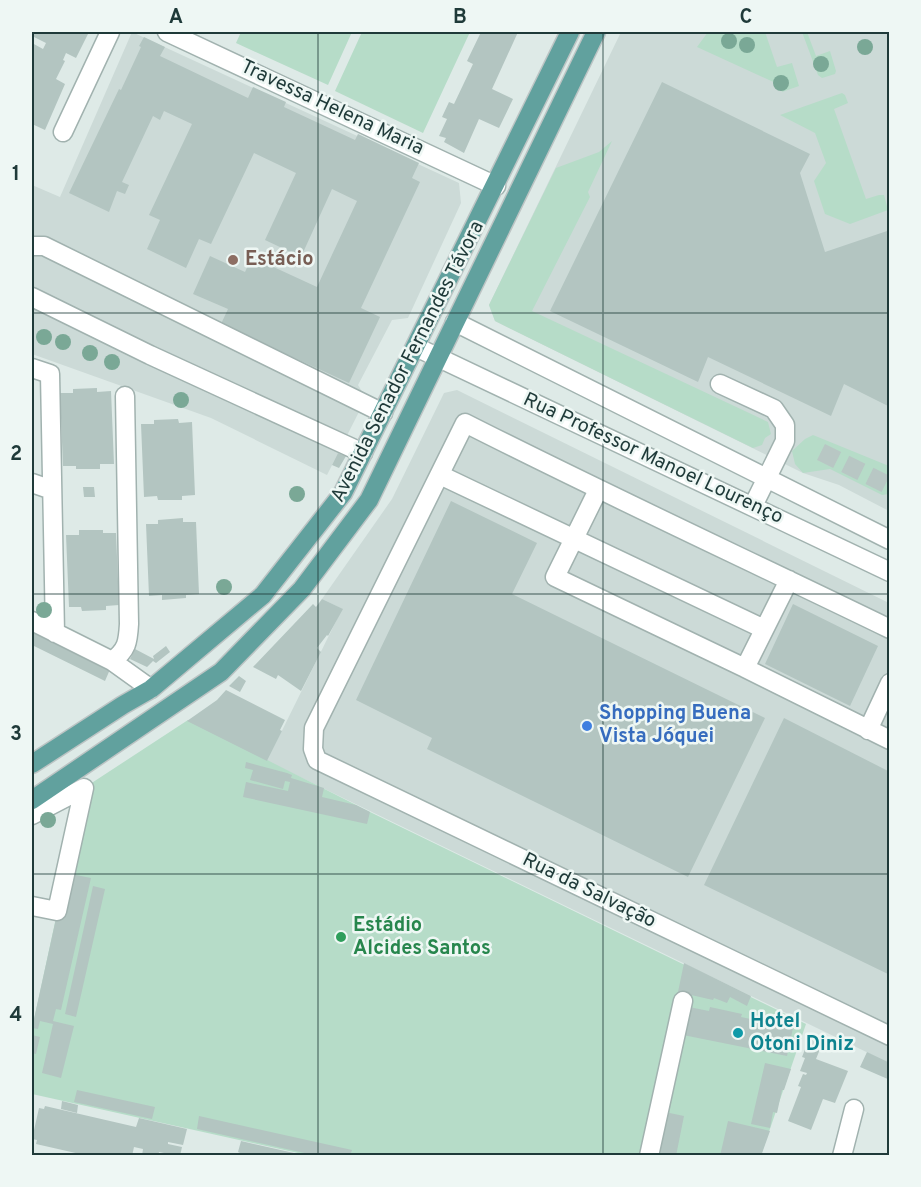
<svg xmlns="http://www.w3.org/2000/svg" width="921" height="1187" font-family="Overpass,sans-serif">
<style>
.built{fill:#ccdad7}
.green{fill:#b6dcc8}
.building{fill:#b3c5c1}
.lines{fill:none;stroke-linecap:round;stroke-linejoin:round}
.minor-tunnel{stroke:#b8c7c4;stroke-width:18;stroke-dasharray:18 9;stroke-linecap:butt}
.minor-casing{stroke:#a1b2af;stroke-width:21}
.major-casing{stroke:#bcc4c4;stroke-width:21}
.minor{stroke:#fff;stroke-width:18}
.major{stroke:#61a19e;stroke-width:18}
.tree{fill:#7aa896}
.grid{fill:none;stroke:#1f3a39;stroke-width:1.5;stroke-opacity:0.55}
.education-dot{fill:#8d6e63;stroke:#eef7f4;stroke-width:2}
.shop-dot{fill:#3f7fe0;stroke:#eef7f4;stroke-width:2}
.leisure-dot{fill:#2e9e5b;stroke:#eef7f4;stroke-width:2}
.culture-dot{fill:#0f9aa8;stroke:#eef7f4;stroke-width:2}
.labels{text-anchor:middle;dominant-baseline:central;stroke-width:5;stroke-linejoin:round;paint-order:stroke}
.street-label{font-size:20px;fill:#1f3a39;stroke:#eef7f4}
.education-label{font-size:20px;font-weight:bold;fill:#785e54;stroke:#eef7f4;text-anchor:start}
.shop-label{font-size:20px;font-weight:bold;fill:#366cbe;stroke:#eef7f4;text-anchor:start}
.leisure-label{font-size:20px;font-weight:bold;fill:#27864d;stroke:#eef7f4;text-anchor:start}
.culture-label{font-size:20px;font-weight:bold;fill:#0d838f;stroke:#eef7f4;text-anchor:start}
.neatline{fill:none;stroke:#1f3a39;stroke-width:2}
.grid-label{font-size:20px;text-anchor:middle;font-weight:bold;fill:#1f3a39}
</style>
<rect width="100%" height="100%" fill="#deeae7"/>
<path class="built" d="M132 32 459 183 461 203 408 318 392 320 358 385 366 398 327 475 211 418 32 354V185L60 197Z
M621 32H889V511L839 485 803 473 495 321 489 305Z
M457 390 889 603V1063L267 761 342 609 322 599 392 499 444 393Z"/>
<path class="green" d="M241 32H352L328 85 236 43Z
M362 32H470L423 133 335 91Z
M708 32H765L777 67 792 63 799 86 782 92 780 85 697 47Z
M802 32H807L816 56 830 51 836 71 835 74 822 78 818 75Z
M842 93 845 95 848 103 834 109 866 199 879 195H884L888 210 850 224 825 214 814 181 826 163 815 133 780 115Z
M612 141 588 192 590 197 532 311 768 422 771 434 765 438 762 445 753 448 495 321 489 305 556 168 599 152Z
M813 435 889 466V494L882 495 830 469 803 473 795 464 792 451 805 439Z
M188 720 370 812 806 1024 761 1155H307L32 1094V1029L84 788Z"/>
<path class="building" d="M32 32H84L88 34 76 58 66 53 63 60 65 61 56 79 65 84 45 130 32 124V43L43 49 46 43 32 36Z
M481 32H518L492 89 513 99 499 128 479 119 464 153 444 142 446 138 439 136 447 119 442 117 449 102 454 104 473 64 467 61Z
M144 37 165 47 160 56 248 98 253 87 286 102 284 107 355 140 358 134 419 163 412 178 420 182 361 308 380 317 349 383 221 324 228 309 193 294 210 256 245 272 252 257 317 287 357 201 332 189 301 257 265 240 296 173 254 153 211 244 199 239 186 268 147 249 160 220 149 215 192 124 164 111 160 120 153 116 122 182 129 185 125 194 117 191 109 212 69 193 119 89 121 90 141 47 139 46Z
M662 82 810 154 800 173 825 252 890 230V407L844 384 831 416 708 357 698 382 550 311Z
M97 388V392L111 391 114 464H100V469H76V466H63L60 393H73V389Z
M178 419 179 423 192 422 195 495 182 496V500H158L157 496 144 497 141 424H154V420Z
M338 453 346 456 339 468 332 465Z
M83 487H94L95 497H84Z
M451 501 537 543 512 594 765 718 688 877 427 749 432 738 356 700Z
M183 518V522H196L199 594 186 595V598L162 600V595L149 596 146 524H158V520Z
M79 530H103V533H116L119 605 106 606V610L82 611 81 607H69L66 535H79Z
M322 599 343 609 328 636 327 635 317 648 321 652 301 691 278 675 276 679 253 667 313 604 316 607Z
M793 604 878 646 850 706 765 664Z
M32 628 111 667 105 681 32 645Z
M166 646 170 652 156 663 153 661 147 667 130 659 135 649 154 659 153 656Z
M239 676 246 681 240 692 229 686Z
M226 690 285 720 280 730 282 731 267 761 187 721 217 700Z
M784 718 890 772V975L704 885Z
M246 762 287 773 292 775 291 778 324 788 322 797 356 805 370 812 367 824 243 797 246 782 288 791 290 782 285 781 283 789 250 780 253 770 245 768Z
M66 873 91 878 61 1010 56 1009 53 1021 74 1026 61 1078 42 1073 53 1024 40 1021 38 1029 32 1028Z
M93 886 105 889 76 1017 65 1014Z
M684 963 751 996 747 1006 730 997 727 1003 714 998 713 1000 678 992Z
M689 1007 709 1011 710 1007 742 1014 741 1017 793 1028 787 1056 683 1035Z
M811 1034 824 1039 816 1059 848 1071 835 1103 823 1099 811 1130 788 1121 801 1087 798 1086 803 1074 806 1075 807 1073 800 1071 805 1058 802 1057Z
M32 1035 40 1037 36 1054 32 1053Z
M867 1052 890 1063V1080L860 1067Z
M765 1063 791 1069 784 1090H782L777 1113 773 1112 770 1128 751 1124Z
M77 1090 155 1107 152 1119 74 1102Z
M62 1101 78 1105 77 1113 61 1109Z
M45 1106 136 1127 139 1118 187 1129 183 1145 168 1142V1144L182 1147 180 1156H164V1153L159 1152 158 1156H142L143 1149 134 1147 132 1156H79L80 1154 36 1144 37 1140 32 1139 39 1108 44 1109Z
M665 1112 684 1116 676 1156 657 1152Z
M199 1116 352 1150 350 1156H318L197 1129Z
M728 1121 770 1131 761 1156H720Z
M241 1141 303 1155 302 1156 240 1155V1153L238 1152Z"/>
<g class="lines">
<path class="minor-tunnel" d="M821 452 890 486"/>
<defs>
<path id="minor" d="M167 32 496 186
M63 132 110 32
M32 246H44L383 413
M32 297 150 355 363 453
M455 322 890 540
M416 347 890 572
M32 368 50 374 55 633
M720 384 774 409 785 425V441L753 506
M440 475 764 629
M32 483 52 490
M598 490 555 577 745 668
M789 580 745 668 890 740
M32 621 112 661 151 689
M890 629C748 560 605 494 465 423L314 728 313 749 317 760 890 1036
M112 661C127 650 128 642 129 624L125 396
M868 730 890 683
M32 815 84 788 57 911 32 906
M649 1156 683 1001
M842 1156 854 1109"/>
<path id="major" d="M32 764 123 705 151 689 263 595 343 493 570 32
M32 800 221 672 302 589 369 500 596 32"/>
</defs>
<use href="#minor" class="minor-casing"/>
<use href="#major" class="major-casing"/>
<use href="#minor" class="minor"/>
<use href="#major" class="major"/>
</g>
<g class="tree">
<circle cx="729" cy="41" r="8"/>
<circle cx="747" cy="45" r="8"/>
<circle cx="865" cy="47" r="8"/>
<circle cx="821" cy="64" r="8"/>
<circle cx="781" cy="83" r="8"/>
<circle cx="44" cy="337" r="8"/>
<circle cx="63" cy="342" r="8"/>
<circle cx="90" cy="353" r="8"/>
<circle cx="112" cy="362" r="8"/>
<circle cx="181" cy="400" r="8"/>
<circle cx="297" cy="494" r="8"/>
<circle cx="224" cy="587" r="8"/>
<circle cx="44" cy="610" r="8"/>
<circle cx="48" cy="820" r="8"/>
</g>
<path class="grid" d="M318 32V1156M603 32V1156M32 313H890M32 594H890M32 874H890"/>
<circle class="education-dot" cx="233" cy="260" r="6"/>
<circle class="shop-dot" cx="587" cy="726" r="6"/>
<circle class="leisure-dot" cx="341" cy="937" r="6"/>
<circle class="culture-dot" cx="738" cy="1033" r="6"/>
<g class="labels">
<g class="street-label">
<text transform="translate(332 108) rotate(25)">Travessa Helena Maria</text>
<text transform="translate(408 362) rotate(-63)">Avenida Senador Fernandes Távora</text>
<text transform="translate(653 459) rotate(25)">Rua Professor Manoel Lourenço</text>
<text transform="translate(589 891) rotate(26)">Rua da Salvação</text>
</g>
<g class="education-label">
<text x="245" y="260">Estácio</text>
</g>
<g class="shop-label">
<text x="599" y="714">Shopping Buena<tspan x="599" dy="23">Vista Jóquei</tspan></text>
</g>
<g class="leisure-label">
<text x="353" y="926">Estádio<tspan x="353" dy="23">Alcides Santos</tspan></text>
</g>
<g class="culture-label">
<text x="750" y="1022">Hotel<tspan x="750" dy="23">Otoni Diniz</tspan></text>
</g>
</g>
<rect width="921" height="1187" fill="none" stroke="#eef7f4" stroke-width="66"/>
<rect x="33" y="33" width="855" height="1121" class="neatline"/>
<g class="grid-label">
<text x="176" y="23">A</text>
<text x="460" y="23">B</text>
<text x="746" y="23">C</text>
<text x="16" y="180">1</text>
<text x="16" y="460">2</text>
<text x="16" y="740">3</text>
<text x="16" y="1021">4</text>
</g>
</svg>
